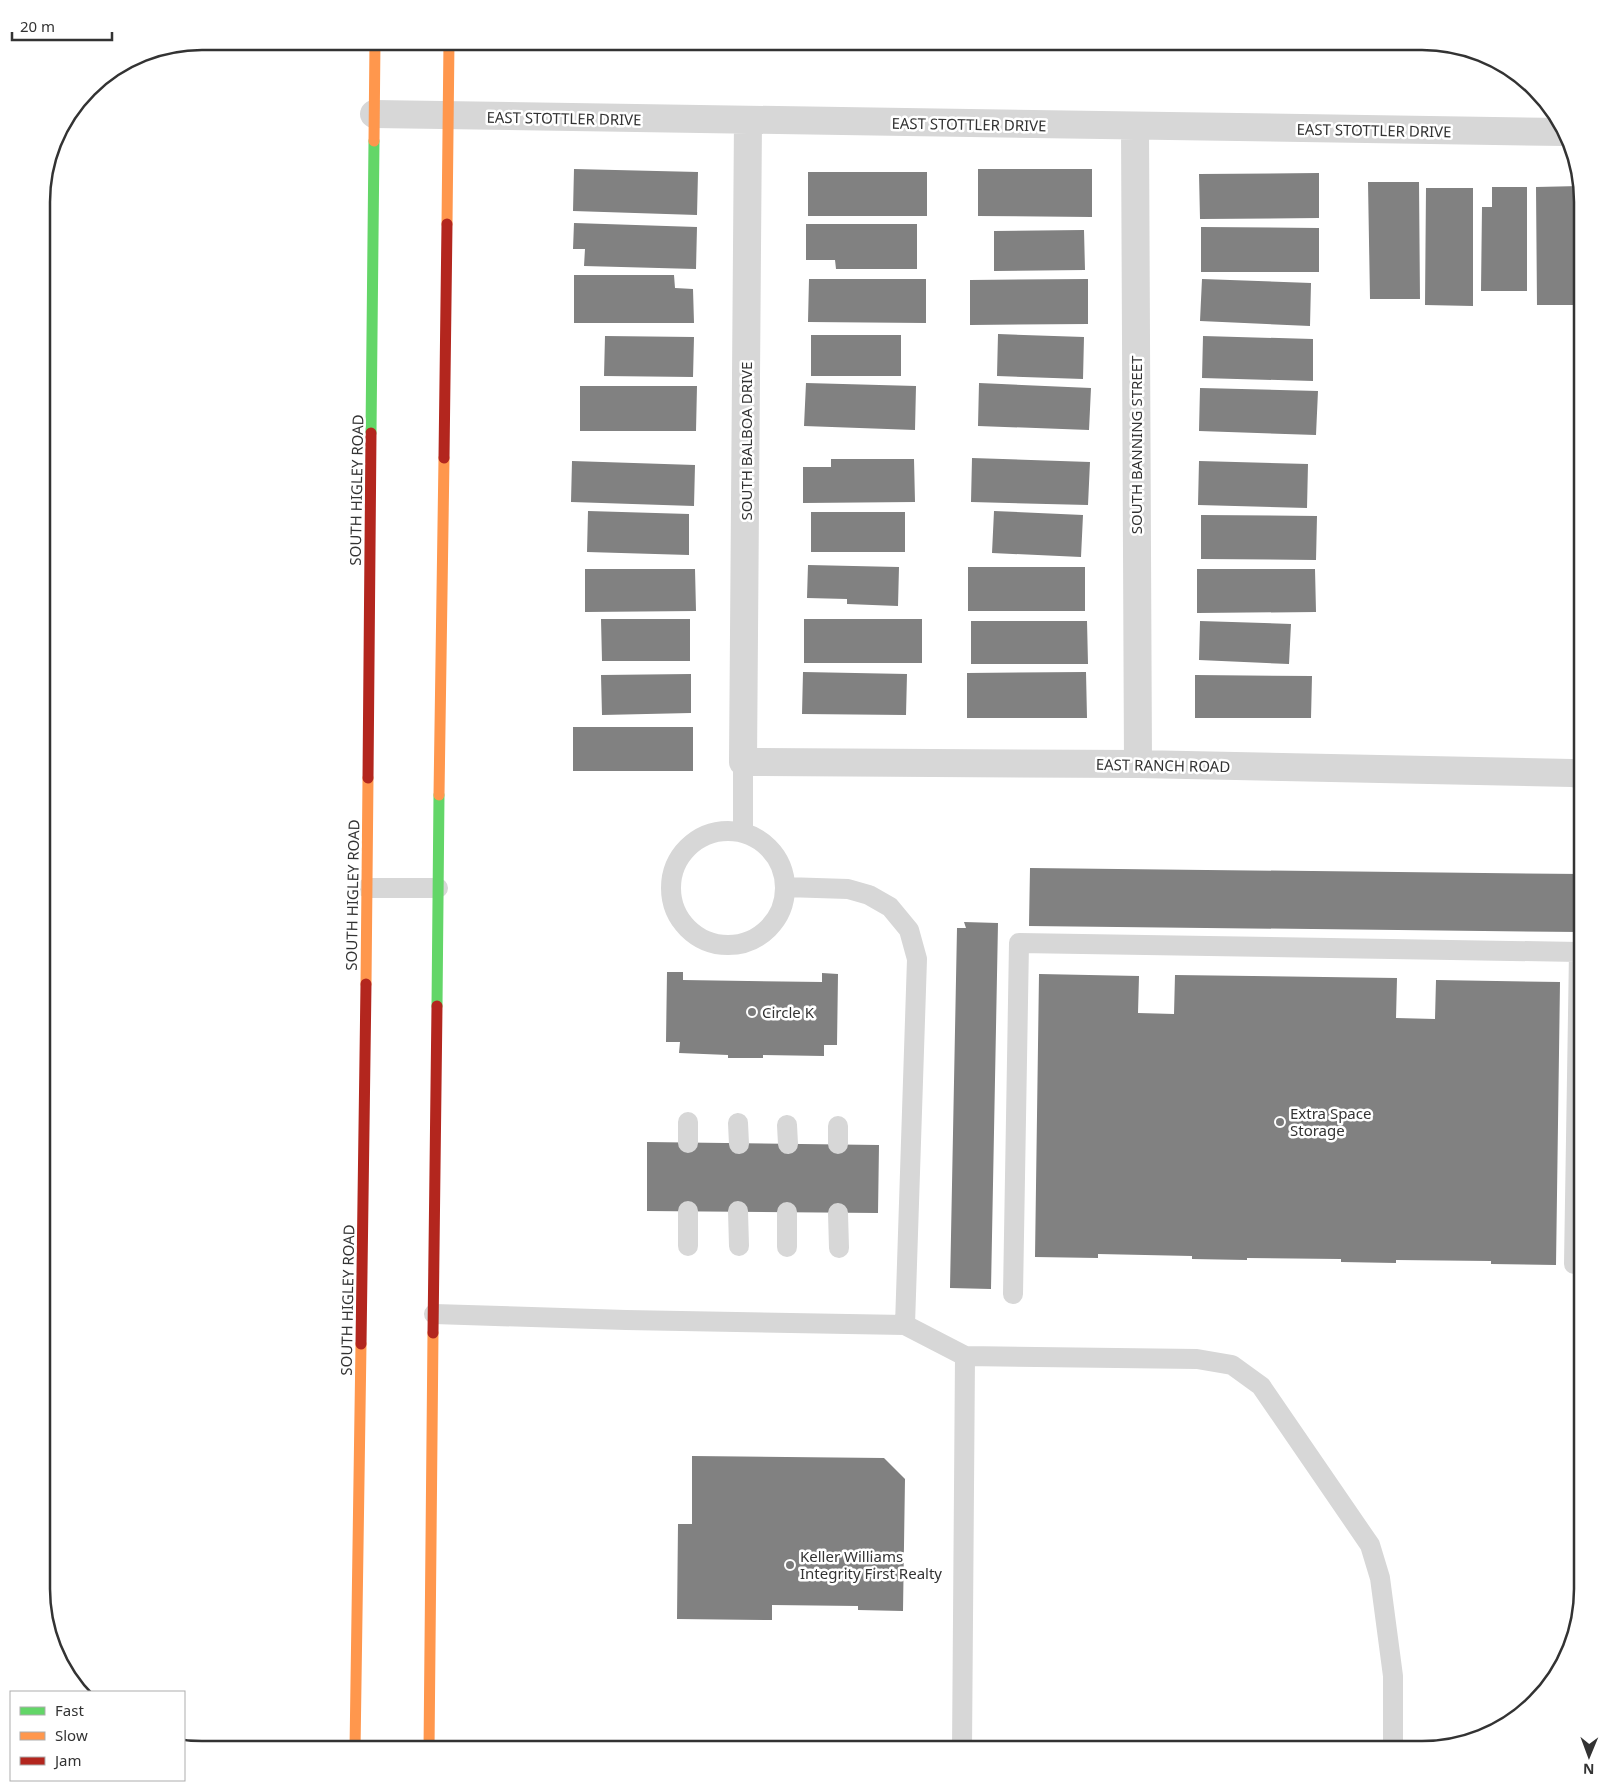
<svg xmlns="http://www.w3.org/2000/svg" width="1624" height="1791" font-family="'Noto Sans',sans-serif">
<style>
.building{fill:#818181}
.lines{fill:none;stroke-linecap:round;stroke-linejoin:round}
.lane{stroke:#d7d7d7;stroke-width:20}
.street{stroke:#d7d7d7;stroke-width:28}
.fast{stroke:#63d668;stroke-width:11}
.slow{stroke:#ff974d;stroke-width:11}
.jam{stroke:#b3261e;stroke-width:11}
.poi-dot{fill:#7a7a7a;stroke:#fff;stroke-width:2}
.labels{text-anchor:middle;dominant-baseline:central;stroke-width:5;stroke-linejoin:round;paint-order:stroke}
.street-label{font-size:15px;fill:#333;stroke:#fff}
.poi-label{font-size:15px;fill:#333;stroke:#fff;text-anchor:start}
.rim{fill:none;stroke:#333;stroke-width:2.5}
</style>
<rect width="100%" height="100%" fill="#fff"/>
<path class="building" d="M574 169 698 172 697 215 573 211Z
M978 169H1092V217L978 216Z
M808 172H927V216H808Z
M1319 173V218L1200 219 1199 174Z
M1368 182H1419L1420 299H1370Z
M1580 186 1581 305H1537L1536 187Z
M1492 187H1527V291H1481L1482 207H1492Z
M1426 188H1473V306L1425 305Z
M574 223 697 227 696 269 584 266 585 249H573Z
M806 224H917V269H836L835 260H806Z
M1201 227 1319 228V272H1201Z
M1084 230 1085 270 994 271V231Z
M574 275H674L675 288 693 289 694 323H574Z
M809 279H926V323L808 322Z
M1088 279V324L970 325V280Z
M1202 279 1311 283 1310 326 1200 321Z
M998 334 1084 337 1083 379 997 376Z
M811 335H901V376H811Z
M605 336 694 337 693 377 604 376Z
M1203 336 1313 339V381L1202 378Z
M806 383 916 386 915 430 804 426Z
M979 383 1091 388 1089 430 978 426Z
M580 386H697L696 431H580Z
M1200 388 1318 391 1316 435 1199 431Z
M972 458 1090 462 1088 505 971 502Z
M831 459H914L915 502 803 503V467H831Z
M572 461 695 465 694 506 571 502Z
M1199 461 1308 464 1307 508 1198 505Z
M588 511 689 514V555L587 552Z
M994 511 1083 515 1081 557 992 553Z
M811 512H905V552H811Z
M1201 515 1317 516 1316 560 1201 559Z
M808 565 899 567 898 606 847 604V599L807 598Z
M968 567H1085V611H968Z
M585 569H695L696 611 585 612Z
M1197 569H1315L1316 612 1197 613Z
M601 619H690V661H602Z
M804 619H922V663H804Z
M971 621H1087L1088 664H971Z
M1200 621 1291 624 1289 664 1199 660Z
M803 672 907 674 906 715 802 714Z
M1086 672 1087 718H967V673Z
M691 674V713L602 715 601 675Z
M1195 675 1312 676 1311 718H1195Z
M573 727H693V771H573Z
M1030 868 1581 874 1580 932 1029 926Z
M964 922 998 923 991 1289 950 1288 957 928H966Z
M667 972H683V980L822 982V973L838 974 837 1045H824V1056L763 1055V1058H728V1055L679 1053 680 1042H666Z
M1039 974 1139 976 1138 1013 1174 1014 1175 975 1397 978 1396 1018 1435 1019 1436 980 1560 982 1556 1265 1491 1264V1261L1396 1260V1263L1341 1262V1259L1247 1258V1260L1192 1259V1256L1098 1254V1258L1035 1257Z
M647 1142 879 1145 878 1213 647 1211Z
M692 1456 884 1458 905 1479 903 1611 858 1610V1606L772 1605V1620L677 1619 678 1524H692Z"/>
<g class="lines">
<path class="lane" d="M671 888a57 57 0 1 1 114 0a57 57 0 1 1-114 0Z
M743 833V762
M785 887 848 889 869 895 890 907 909 930 917 959 905 1325
M367 888H438
M688 1122V1143
M738 1123 739 1144
M787 1125 788 1144
M838 1144V1126
M688 1211V1246
M738 1211 739 1246
M838 1213 839 1248
M787 1247V1212
M1013 1294 1019 943 1579 952 1574 1264
M434 1314 626 1320 905 1325 965 1356 1197 1359 1232 1365 1261 1386 1370 1545 1380 1578 1393 1676V1750
M962 1750 965 1356"/>
<path class="street" d="M374 114 1564 132
M748 120 743 762 1138 764 1572 773 1583 775
M1135 127 1138 764"/>
<path class="fast" d="M371 433 374 141
M437 1006 439 795"/>
<path class="slow" d="M374 141 375 41
M447 224 449 41
M439 795 444 458
M366 984 368 778
M355 1750 361 1344
M429 1750 433 1333"/>
<path class="jam" d="M444 458 447 224
M368 778 371 433
M433 1333 437 1006
M361 1344 366 984"/>
</g>
<g class="poi-dot">
<circle cx="752" cy="1012" r="5"/>
<circle cx="1280" cy="1122" r="5"/>
<circle cx="790" cy="1565" r="5"/>
</g>
<g class="labels">
<g class="street-label">
<text transform="translate(564 118) rotate(1)">EAST STOTTLER DRIVE</text>
<text transform="translate(969 124) rotate(1)">EAST STOTTLER DRIVE</text>
<text transform="translate(1374 130) rotate(1)">EAST STOTTLER DRIVE</text>
<text transform="translate(746 441) rotate(-90)">SOUTH BALBOA DRIVE</text>
<text transform="translate(1136 445) rotate(-90)">SOUTH BANNING STREET</text>
<text transform="translate(356 490) rotate(-89)">SOUTH HIGLEY ROAD</text>
<text transform="translate(1163 765) rotate(1)">EAST RANCH ROAD</text>
<text transform="translate(352 895) rotate(-89)">SOUTH HIGLEY ROAD</text>
<text transform="translate(347 1300) rotate(-89)">SOUTH HIGLEY ROAD</text>
</g>
<g class="poi-label">
<text x="762" y="1012">Circle K</text>
<text x="1290" y="1113">Extra Space<tspan x="1290" dy="17">Storage</tspan></text>
<text x="800" y="1556">Keller Williams<tspan x="800" dy="17">Integrity First Realty</tspan></text>
</g>
</g>
<path d="M0 0H1624V1791H0ZM202 50H1422A152 152 0 0 1 1574 202V1589A152 152 0 0 1 1422 1741H202A152 152 0 0 1 50 1589V202A152 152 0 0 1 202 50Z" fill="#fff" fill-rule="evenodd"/>
<path class="rim" d="M202 50H1422A152 152 0 0 1 1574 202V1589A152 152 0 0 1 1422 1741H202A152 152 0 0 1 50 1589V202A152 152 0 0 1 202 50Z"/>
<rect x="10" y="1691" width="175" height="90" fill="#ffffff" stroke="#adadad"/>
<rect x="20" y="1707" width="25" height="8" fill="#63d668" stroke="#adadad"/>
<text x="55" y="1716" font-size="15" fill="#333333">Fast</text>
<rect x="20" y="1732" width="25" height="8" fill="#ff974d" stroke="#adadad"/>
<text x="55" y="1741" font-size="15" fill="#333333">Slow</text>
<rect x="20" y="1757" width="25" height="8" fill="#b3261e" stroke="#adadad"/>
<text x="55" y="1766" font-size="15" fill="#333333">Jam</text>
<g transform="translate(1589 1756) rotate(181)" stroke="#ffffff" stroke-width="4" paint-order="stroke">
<path d="M0-4L9 19L0 12L-9 19Z" fill="#333333"/>
<text y="-8" font-size="14" font-weight="bold" text-anchor="middle" fill="#333333">N</text>
</g>
<path d="M12 32v8h100v-8" fill="none" stroke="#333333" stroke-width="2.5"/>
<text x="20" y="32" font-size="15" fill="#333333" stroke="#ffffff" stroke-width="4" paint-order="stroke">20 m</text>
</svg>
